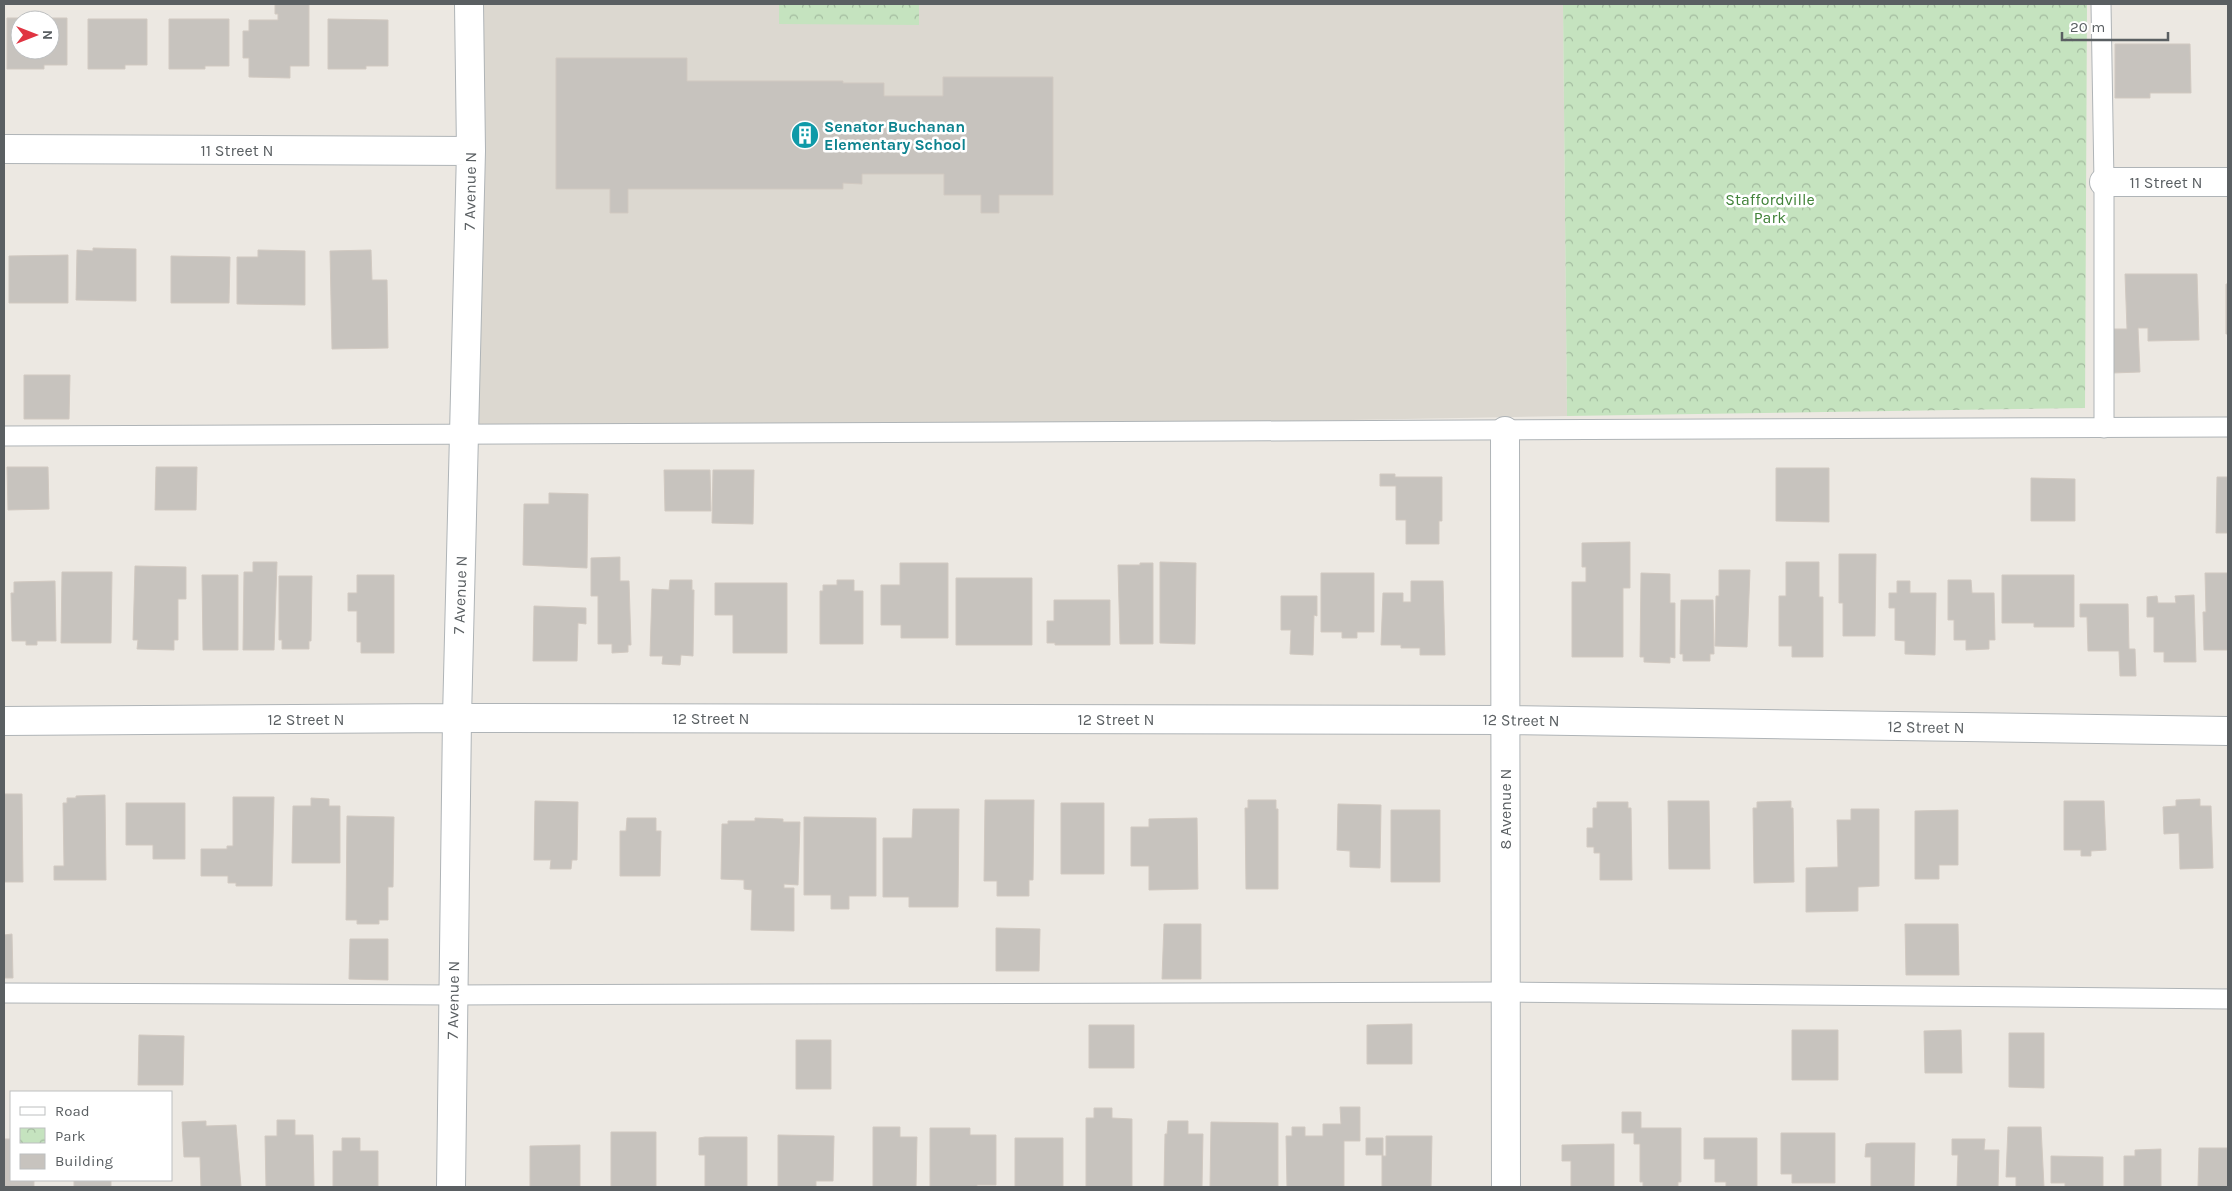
<svg xmlns="http://www.w3.org/2000/svg" width="2232" height="1191" font-family="Karla,sans-serif">
<style>
.education{fill:#dcd8d0}
.park{fill:url(#park-crowns)}
.building{fill:#c7c3be;stroke:#d1c9c1;fill-rule:evenodd}
.lines{fill:none;stroke-linecap:round;stroke-linejoin:round}
.service-casing{stroke:#afb4b7;stroke-width:21}
.minor-casing{stroke:#afb4b7;stroke-width:30}
.service{stroke:#fff;stroke-width:19}
.minor{stroke:#fff;stroke-width:28}
.labels{text-anchor:middle;dominant-baseline:central;stroke-width:5;stroke-linejoin:round;paint-order:stroke}
.culture-label{font-size:16px;font-weight:bold;fill:#0d838f;stroke:#fff;text-anchor:start}
.street-label{font-size:16px;fill:#5a5f62;stroke:#fff}
.park-label{font-size:16px;fill:#418339;stroke:#fff}
</style>
<defs>
<pattern id="park-crowns" width="20" height="18" patternUnits="userSpaceOnUse" patternTransform="scale(1.25)"><rect width="20" height="18" fill="#c5e3bf"/><path d="M2 6a3 3 0 1 1 6 0M12 15a3 3 0 1 1 6 0" fill="none" stroke="#a3bb9f"/></pattern>
</defs>
<rect width="100%" height="100%" fill="#ece8e2"/>
<path class="education" d="M469 4H1563L1567 416 465 436Z"/>
<path class="park" d="M779 4H919V25L779 24Z
M1563 4H2087L2085 408 1567 416Z"/>
<path class="building" d="M275 4H309V66H290V78L249 77V58H243V31H249V20H278V14H275Z
M7 18H67V65H44V69H7ZM20 20H50V50H20Z
M88 19H147V65H125V69H88Z
M169 19H229V66H205V69H169Z
M328 19 388 20V66H366V69H328Z
M2115 44H2190L2191 93H2150V98H2115Z
M556 58H687V81H843V83H884V96H943V77H1053V195H999V213H981V195H944V174H862V184L843 183V189H628V213H610V189H556Z
M93 248 136 249V301L76 300 77 250 93 251Z
M258 250 305 251V305L237 304V257H258Z
M371 250 372 280H387L388 348 332 349 330 251Z
M68 255V303H9V256Z
M171 256 230 257 229 303H171Z
M2125 274H2197L2199 340 2148 341V328H2138L2140 372 2112 373 2111 329H2127Z
M2226 284H2228V334H2226Z
M24 375H70L69 419H24Z
M7 467H48L49 509 8 510Z
M156 467H197L196 510H155Z
M1776 468H1829V522L1776 521Z
M664 470H710L711 511H665Z
M713 470H754L753 524 712 523Z
M1380 474H1395V477H1442V521H1439V544H1406V520H1396V486H1380Z
M2217 477H2228V533H2216Z
M2031 478 2075 479V521H2031Z
M549 493 588 494 587 568 523 565 524 504H549Z
M1630 542V588H1623V657H1572V582H1586V567H1582V543Z
M1839 554H1876L1875 636H1843V603H1839Z
M620 557V581H629L631 645H628V652L612 653V644H598V596H591V558Z
M253 562H277L274 650H243L244 572H253Z
M1160 562 1196 563 1195 644 1160 643Z
M1786 562H1819V597H1823V657H1792V646H1779V596H1786Z
M900 563H948V638H901V625H881V585H900Z
M1140 563H1153V644H1120L1118 565H1140Z
M135 566 186 567V599H178V640H174V650L137 649 138 640H133Z
M1719 570H1750L1747 647 1715 646 1716 596H1719Z
M62 572H112L111 643H61Z
M1321 573H1374V632H1357V638H1342V632H1321Z
M1641 573 1670 574V603H1675V658L1670 657V663L1644 662V657H1640Z
M2205 573H2228V650H2204L2203 612H2206Z
M202 575H238V650H203Z
M357 575H394V653H361V642H357V611H348V593H357Z
M2002 575H2074V627H2034V623H2002Z
M279 576H312L311 641H309V649H282V640H279Z
M956 578H1032V645H956Z
M670 580H692V590H694L693 656 681 655 680 665 662 664 663 656H650L652 589 669 590Z
M837 580H854V591H863V644H820V591H823V585H837Z
M1948 580H1971L1972 593H1994L1995 640H1989V649L1966 650V640H1954V620H1948Z
M55 581 56 641H37V645H26V641H12L11 593H14V582Z
M1411 581H1443L1445 655H1420V648H1401V645H1381L1383 593H1403V602H1411Z
M1897 581H1910V593H1936L1935 655 1905 654V641L1895 640V608H1889V593H1897Z
M715 583H787V653H733V615H715Z
M2194 595 2196 662H2164V652H2154V617H2147V597L2157 596 2158 603H2176L2175 596Z
M1281 596H1317V616L1314 615 1313 655 1290 654 1291 630H1281Z
M1054 600H1110V645H1055V643H1047V621H1054Z
M1681 600H1713L1714 654H1710V661H1683V654H1680Z
M2080 604H2128L2129 649H2135L2136 676H2120L2119 651H2088L2087 617H2080Z
M534 606 586 608V624L578 623 577 661H533Z
M4 794H22L23 882H4Z
M105 795 106 880H54V866H64L63 803H67V798H76V796Z
M233 797H274L272 886H236V883H228V876H201V849H227V846H233Z
M311 798 329 799V806H340V863H292L293 806H311Z
M2200 799V806H2211L2213 868 2180 869 2179 833 2164 834 2163 807 2176 806V800Z
M985 800H1034L1033 880H1029V896H997V881H984Z
M1248 800H1276V809H1278V889H1246L1245 808H1248Z
M535 801 578 802 577 860H572L571 869H550L551 860H534Z
M1668 801H1709L1710 869H1669Z
M1791 801V808H1793L1794 882 1754 883 1753 808H1757V802Z
M2064 801H2104L2106 850 2091 851V856H2081V850H2064Z
M1597 802H1628V808H1631L1632 880H1600V853H1594V847H1587V828H1593V808H1597Z
M126 803H185V859H153V845H126Z
M1061 803H1104V874H1061Z
M1338 804 1381 805 1380 868 1350 867V851L1337 850Z
M913 809H959L958 907H909V897H883V838H912Z
M1851 809H1879V886L1858 887V911L1806 912V868L1838 867 1837 820H1851Z
M1391 810H1440V882H1391Z
M1958 810V865H1939V879H1915V811Z
M347 816 394 817 393 887H388V920H379V924H357V920H346Z
M804 817 876 818V896H849V909H831V895H804Z
M627 818H656V831H661L660 876H620V831H626Z
M755 818 783 819V822H800L798 885 784 884V888H794V931L751 930 752 890 744 889V880L721 879 722 824H728V821H755Z
M1197 818 1198 889 1149 890V866H1131V827H1149V819Z
M1164 924H1201V979H1162Z
M1905 924H1958L1959 975H1906Z
M996 928 1040 929 1039 971H996Z
M12 934 13 978H4V935Z
M350 939H388V980L349 979Z
M1412 1024V1064H1367V1025Z
M1089 1025H1134V1068H1089Z
M1792 1030H1838V1080H1792Z
M1961 1030 1962 1073H1925L1924 1031Z
M2009 1033H2044V1088L2009 1087Z
M139 1035 184 1036 183 1085H138Z
M796 1040H831V1089H796Z
M1340 1107H1360V1141H1344V1187H1287L1286 1136H1292V1127H1305V1136H1323V1124H1341Z
M1094 1108H1112V1118L1132 1119V1187H1086V1118H1094Z
M1622 1112H1641V1128H1681V1182H1678V1187H1643V1182H1640V1144H1634V1133H1622Z
M277 1120H295V1135H313L314 1187H266L265 1136H277Z
M206 1121V1126L236 1125 241 1187H201L200 1157H184L182 1122Z
M1168 1121H1188V1134H1203L1202 1187H1164L1165 1134H1167Z
M1211 1122 1278 1123V1187H1210Z
M873 1127H900V1137H917L916 1187H873Z
M2008 1127H2041L2044 1187H2016V1177H2006Z
M930 1128H970V1135H996V1185H977V1187H930Z
M611 1132H656V1187H611Z
M1781 1133H1835V1183H1792V1174H1781Z
M778 1135 834 1136 833 1181H816V1187H778Z
M1386 1136H1432L1431 1187H1382V1155H1366V1138H1383V1156H1386Z
M705 1137H747V1187H705V1155H699V1138Z
M342 1138H360V1151H378V1187H333V1151H342Z
M1015 1138H1063V1187H1015Z
M1704 1138H1757V1187H1726V1182H1715V1159H1704Z
M4 1139H11V1180H34V1187H4Z
M1952 1139H1985L1984 1150H1999L1998 1187H1957L1958 1155H1952Z
M1871 1143H1915L1914 1187H1871V1157H1865L1866 1144Z
M1614 1144V1187H1571V1161H1562V1145Z
M580 1145V1187H530V1146Z
M2199 1148H2228V1187H2198Z
M2161 1149V1187H2124V1156H2135V1150Z
M2051 1156 2103 1157V1187H2065V1183H2051Z
M74 1180H111V1187H74Z"/>
<g class="lines">
<defs>
<path id="service" d="M2101 4 2104 182V428
M4 436 2228 427
M4 993 453 995 1505 992 2228 999"/>
<path id="minor" d="M4 149 471 151
M2104 182H2228
M1505 431 1506 1187
M4 721 457 718 1505 720 2228 731
M451 1187 457 718 471 151 469 4"/>
</defs>
<use href="#service" class="service-casing"/>
<use href="#minor" class="minor-casing"/>
<use href="#service" class="service"/>
<use href="#minor" class="minor"/>
</g>
<defs>
<symbol id="building-disc" viewBox="-11 -11 22 22"><circle r="9.5" fill="#0f9aa8" stroke="#fff"/><path d="M-4-6H4V6H1V3H-1V6H-4ZM-2.5-4.3h1.7v1.8h-1.7ZM.8-4.3h1.7v1.8H.8ZM-2.5-1h1.7V.8h-1.7ZM.8-1h1.7V.8H.8Z" fill="#fff"/></symbol>
</defs>
<g fill-rule="evenodd">
<use href="#building-disc" x="789" y="119" width="32" height="32"/>
</g>
<g class="labels">
<g class="culture-label">
<text x="824" y="126">Senator Buchanan<tspan x="824" dy="18">Elementary School</tspan></text>
</g>
<g class="street-label">
<text x="237" y="150">11 Street N</text>
<text x="2166" y="182">11 Street N</text>
<text transform="translate(470 191) rotate(-89)">7 Avenue N</text>
<text transform="translate(460 595) rotate(-88)">7 Avenue N</text>
<text x="711" y="718">12 Street N</text>
<text x="306" y="719">12 Street N</text>
<text x="1116" y="719">12 Street N</text>
<text transform="translate(1521 720) rotate(1)">12 Street N</text>
<text transform="translate(1926 727) rotate(1)">12 Street N</text>
<text transform="translate(1505 809) rotate(-90)">8 Avenue N</text>
<text transform="translate(453 1000) rotate(-89)">7 Avenue N</text>
</g>
<g class="park-label">
<text x="1770" y="199">Staffordville<tspan x="1770" dy="18">Park</tspan></text>
</g>
</g>
<rect width="2232" height="1191" fill="none" stroke="#5a5f62" stroke-width="10"/>
<rect x="10" y="1091" width="162" height="90" fill="#ffffff" stroke="#bdbfc0"/>
<rect x="20" y="1107" width="25" height="8" fill="#ffffff" stroke="#bdbfc0"/>
<text x="55" y="1116" font-size="15" fill="#5a5f62">Road</text>
<rect x="20" y="1128" width="25" height="15" fill="url(#park-crowns)" stroke="#bdbfc0"/>
<text x="55" y="1141" font-size="15" fill="#5a5f62">Park</text>
<rect x="20" y="1154" width="25" height="15" fill="#c7c3be" stroke="#bdbfc0"/>
<text x="55" y="1166" font-size="15" fill="#5a5f62">Building</text>
<g transform="translate(35 35) rotate(90)"><circle r="24" fill="#ffffff" stroke="#bdbfc0"/>
<path d="M0-4L9 19L0 12L-9 19Z" fill="#e03442"/>
<text y="-8" font-size="14" font-weight="bold" text-anchor="middle" fill="#5a5f62">N</text>
</g>
<path d="M2062 32v8h106v-8" fill="none" stroke="#5a5f62" stroke-width="2.5"/>
<text x="2070" y="32" font-size="15" fill="#5a5f62" stroke="#ffffff" stroke-width="4" paint-order="stroke">20 m</text>
</svg>
